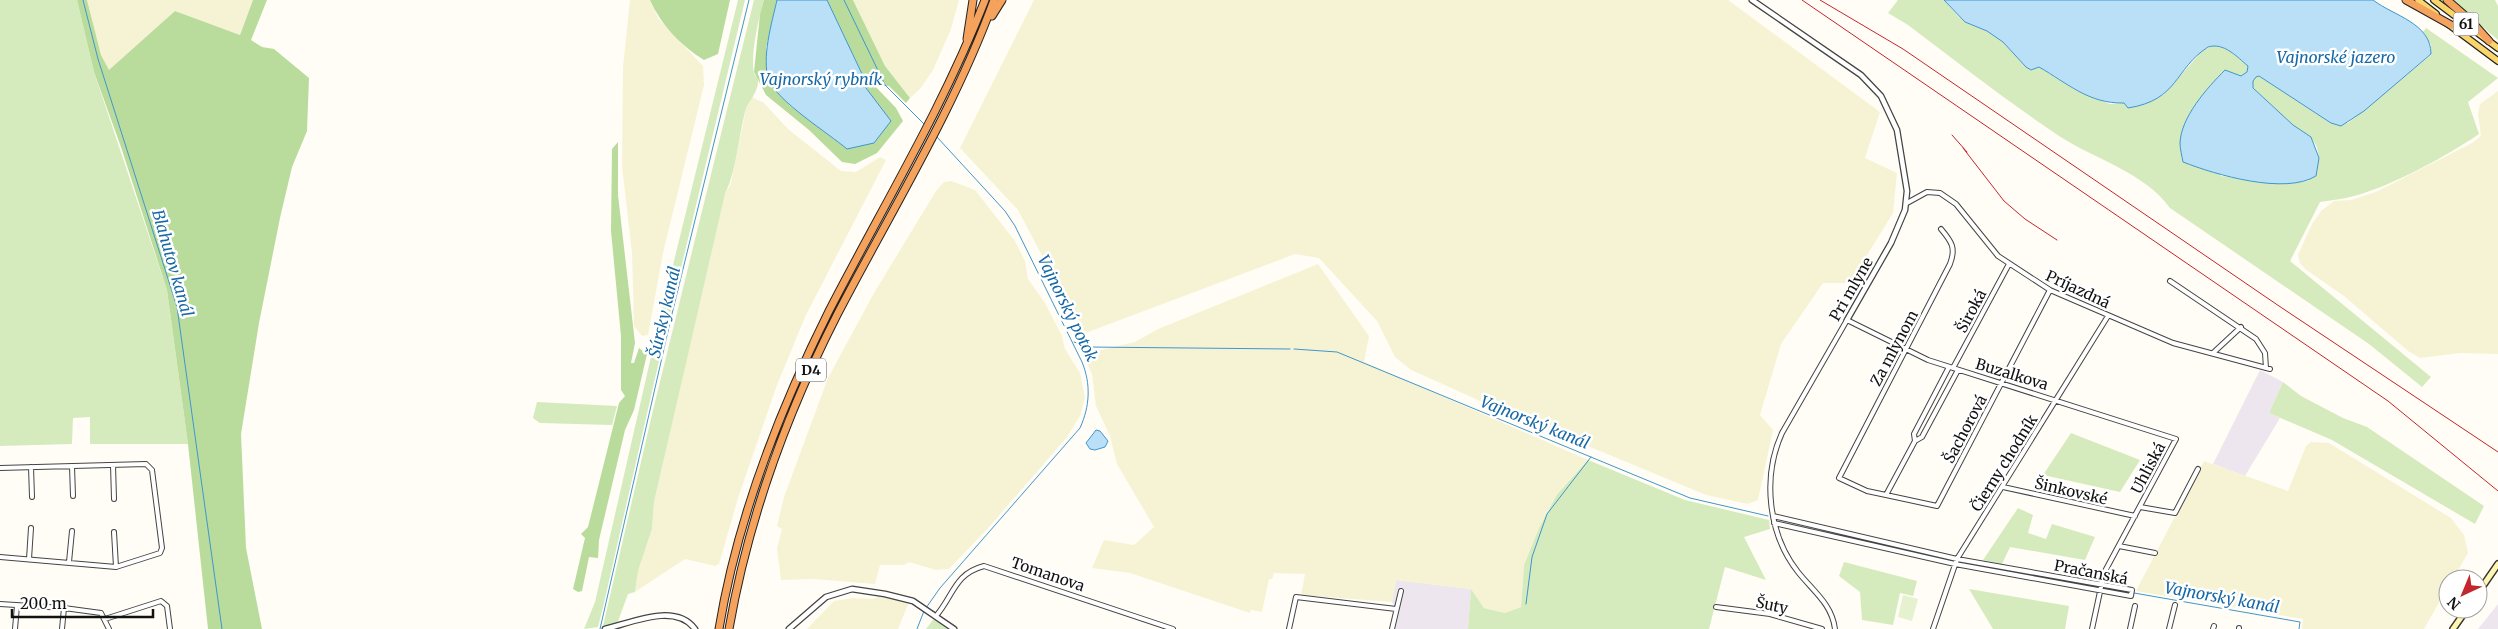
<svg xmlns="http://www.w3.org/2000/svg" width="2498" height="629" font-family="Merriweather,serif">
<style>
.industrial{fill:#eee6ef}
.farmland{fill:#f6f3d4}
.green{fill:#d5ebbd}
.forest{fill:#b9dc9c}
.pitch{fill:#e6f2cf}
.water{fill:#b9e0f7;stroke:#3f96cf}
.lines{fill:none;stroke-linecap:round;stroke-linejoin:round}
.stream{stroke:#3f96cf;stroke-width:1}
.minor-casing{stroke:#444;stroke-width:6}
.tertiary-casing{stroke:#444;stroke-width:7}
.secondary-casing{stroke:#333;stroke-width:8}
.primary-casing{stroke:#222;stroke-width:8}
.motorway-casing{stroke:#222;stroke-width:9}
.minor{stroke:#fff;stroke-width:4}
.tertiary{stroke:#fff;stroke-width:4.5}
.secondary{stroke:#fff6b0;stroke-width:5}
.primary{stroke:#f9d66b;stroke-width:5.5}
.motorway{stroke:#f5a25d;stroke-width:7}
.rail{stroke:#c4262e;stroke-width:1}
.labels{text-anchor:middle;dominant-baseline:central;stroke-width:5;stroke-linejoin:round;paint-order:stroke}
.shield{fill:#fff;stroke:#585858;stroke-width:1}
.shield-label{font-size:14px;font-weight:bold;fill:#111}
.street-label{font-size:15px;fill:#111;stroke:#fff}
.water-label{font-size:16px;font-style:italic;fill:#1768a6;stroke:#fff}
</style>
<rect width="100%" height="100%" fill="#fffdf5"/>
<path class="industrial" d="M2260 370 2283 382 2269 413 2280 418 2245 476 2213 464Z
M1396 580 1471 589 1468 629H1395L1398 612 1392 602Z
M2498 604V629H2478Z"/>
<path class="farmland" d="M87 0H253L240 35 175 11 109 71 101 55Z
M630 0H650L658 18 703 66 704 85 663 253 648 335 642 336 634 326 632 253 622 166 623 67Z
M853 0H959L951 29 933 70 920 89 910 98 885 66Z
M1034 0H1728L1880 112 1865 158 1897 173 1893 213 1850 283H1823L1781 344 1760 415 1773 430 1758 500 1748 504 1706 495 1496 408 1411 370 1395 357 1377 321 1319 258 1295 254 1083 334 1018 210 960 148Z
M2498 91V354L2460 353 2420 358 2408 351 2344 296 2305 269 2300 263 2298 255 2312 224 2321 211 2334 201 2351 200 2376 192 2472 143 2481 136 2478 114 2480 104Z
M752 97 764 103 788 129 841 171 856 172 880 157 886 160 806 315 777 385 739 495 719 564 715 566 685 559 635 592 638 571 652 529 654 502 688 351 725 194 731 183 746 109Z
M951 181 975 190 1015 241 1025 261 1028 279 1045 303 1062 336 1065 349 1080 373 1085 397 1080 416 1067 437 990 526 949 569 936 570 909 562 904 565H880L875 584 814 579 781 580 777 549 782 529 777 526 784 497 828 378 874 293 936 191 944 182Z
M1318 264 1369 336 1364 362 1588 460 1557 493 1539 528 1524 565 1521 607 1505 613 1484 608 1471 589 1396 580 1392 602 1301 595 1305 574 1274 573 1272 579H1269L1262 612 1251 610 1250 613 1130 573 1092 568 1104 540 1134 545 1154 527 1117 464 1110 436 1096 406 1092 374 1080 348 1096 351 1135 342 1158 329Z
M2311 442 2329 443 2451 518 2464 535 2468 553 2453 579H2448V587L2424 629H2302L2303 619 2136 591 2204 461 2288 491 2306 446Z
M881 595 909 602 898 629H807L834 601 853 598 874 599Z"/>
<path class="green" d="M0 0H77L94 72 167 290 188 444H90V417L73 418 72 444 0 446Z
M738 0H745L661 352 604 603 598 627 584 629 595 602 658 326Z
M754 0H764C759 16 750 56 754 73 755 76 757 77 758 80 759 92 748 101 745 112 738 139 737 169 725 194L654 502 652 529 638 571 635 592 628 594 617 624 603 626 654 406Z
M1898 0H1944L1959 17 1971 25 1987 31 2003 42 2026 67 2031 70 2039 67 2075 90 2110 104 2124 103 2163 95 2203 50 2215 45 2229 50 2248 66 2247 72 2190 116 2184 126 2221 176C2251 179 2278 184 2308 181L2319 158 2317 147 2311 137 2293 125 2253 88V80L2256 77 2259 76 2331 123H2348L2431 55V45L2423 32 2426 28 2498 78 2468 102 2479 134C2447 156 2392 186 2354 196 2343 199 2331 200 2320 202L2290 261 2431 377 2422 387 2369 344 2170 208C2144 172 2096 160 2059 136 2007 101 1958 63 1908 25L1888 13Z
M2451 0H2495L2498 6V40Z
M2283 382 2301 396 2343 418 2367 427 2484 506 2475 524 2332 440 2269 413Z
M537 402 617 406 612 425 540 423 533 418Z
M2071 433 2140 460 2120 492 2043 475Z
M1588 460 1685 500 1769 520 1770 529 1744 537 1766 580 1725 567 1709 629H1468L1471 589 1484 608 1505 613 1521 607 1524 565 1539 528 1557 494Z
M2018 508 2033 515 2028 533 2046 539 2052 524 2095 537 2085 560 2010 547 2002 564 1983 560Z
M1844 562 1917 581 1913 596 1900 593 1893 625 1862 620 1860 592 1839 576Z
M1969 589 2069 606 2065 629H1993Z
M936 616 954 629H926Z"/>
<path class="forest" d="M77 0H87L101 55 109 70 175 11 240 35 253 0H267L251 40 262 47 274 49 309 78 307 131 292 167 280 218 259 323 241 434 246 548 262 629H208L188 444 167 290 121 147 94 72Z
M650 0H730L718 54 704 60C680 45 661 25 650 0Z
M764 0H777L766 48 789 105 816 124 890 121 863 84V76L827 0H853L885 66 910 98 906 103 889 86H875L896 108 903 121 877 153 855 164 842 162 809 130 766 95 754 72 760 14Z
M618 142V195L635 343 631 363H634L639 348 647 354 634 410 625 430 599 540 598 558 589 557 582 591 578 592 573 589 585 538 581 534 588 527 619 403 625 396 621 390V336L611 231 612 149Z"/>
<path class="pitch" d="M1903 595 1918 599 1912 621 1898 617Z"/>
<path class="water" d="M777 0H827L863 76V84L891 121 874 143 847 149C828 133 777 101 769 80 761 59 772 22 777 0Z
M1944 0H2373C2394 16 2431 23 2431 54L2364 111 2341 126 2331 123 2259 76 2256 77 2253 81V88L2293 125 2311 137 2319 158 2316 176C2285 195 2216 175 2183 162 2182 156 2180 149 2180 143 2181 117 2207 88 2225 70L2241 76 2247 72 2248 66C2237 57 2224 42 2208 47 2174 69 2179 100 2128 108L2124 103C2089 104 2067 83 2039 67L2031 70 2026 67 2003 42 1987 31 1965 22Z
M1096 430 1100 431 1108 441 1105 447 1095 450 1090 449 1086 443Z"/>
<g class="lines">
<path class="stream" d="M83 0 98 59 177 307 222 629
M844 0 885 85 925 125
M1074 342 1088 347 1290 349
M1294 349 1337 352 1690 498 1768 516
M2104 588 2129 592
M2134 593 2300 622 2299 629
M1526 604 1532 557 1547 514 1591 457
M926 608 940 588 1080 428C1090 406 1091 384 1082 362L1015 226 1005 211 937 137
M600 629 671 318 749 0
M917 629 924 611"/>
<defs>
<path id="minor" d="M1907 203 1927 192 1940 193 1956 204 1998 256 2050 290 2173 343 2270 369
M1941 229C1952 242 1956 248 1950 264L1839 478 1867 491 1886 495 1915 441 1922 437 1958 370
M2170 281 2256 339 2265 353 2266 368
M2213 353 2241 327
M1953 368 2009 264
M1915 441 1914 434 1949 367
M113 465 114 499
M72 466 73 496
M31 467 32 497
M0 468 146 464 152 470 162 548 160 553 116 567 0 557
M2003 487 2135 516
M1886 495 1937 506 2050 290
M2140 507 2175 513 2198 469
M1773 516 1957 559 2132 590 2131 596 1955 564 1774 523
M114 532 116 567
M2119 546 2155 553
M29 559 31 528
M69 562 72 531
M0 604 64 608 101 613 109 629
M1716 607 1770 614 1822 629
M936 616C954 595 954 574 984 566L1173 629
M105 619 161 601 167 606 170 629
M15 629 17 606
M62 629 64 608
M1289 629 1296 597 1396 609
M1392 629 1401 591
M1835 629C1832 604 1813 591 1798 572 1768 534 1762 477 1782 433L1847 320 1928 360 2176 439 2104 573 2092 629
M1933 629 1957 559 2108 316
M2130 629 2135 606
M2169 629 2175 605
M2213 629 2214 626
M2239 629V628"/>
<path id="tertiary" d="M1752 0 1861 75 1881 96 1897 130 1907 191 1905 210 1891 243 1847 320
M605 629C631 623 675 602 695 629
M789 629 826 597 852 589 885 594 913 601 954 629"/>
<path id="secondary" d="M2478 593 2498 564
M2453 629 2467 609"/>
<path id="primary" d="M2418 0 2436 14
M2434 0 2498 48
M2447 23 2498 61"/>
<path id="motorway" d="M2406 0 2451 25
M2447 0 2471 21 2489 41
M992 16 1002 0
M967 39 973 0
M719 629C737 519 779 411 829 311 882 208 943 108 985 0
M729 629C748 520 787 413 837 315 891 211 954 110 994 0"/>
</defs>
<use href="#minor" class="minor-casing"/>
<use href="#tertiary" class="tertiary-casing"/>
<use href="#secondary" class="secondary-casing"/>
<use href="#primary" class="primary-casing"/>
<use href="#motorway" class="motorway-casing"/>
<use href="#minor" class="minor"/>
<use href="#tertiary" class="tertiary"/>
<use href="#secondary" class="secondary"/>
<use href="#primary" class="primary"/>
<use href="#motorway" class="motorway"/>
<path class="rail" d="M1802 0 2388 401 2498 491
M1820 0 1903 49 2279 306 2498 452
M1952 135 1967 152
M1963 148 2004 201 2025 219 2057 240"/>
</g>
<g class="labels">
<g class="shield">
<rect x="2453.5" y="12.5" width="25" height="23" rx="4"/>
<rect x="796" y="358.5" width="30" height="23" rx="4"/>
</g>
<g class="shield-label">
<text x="2466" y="24">61</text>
<text x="811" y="370">D4</text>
</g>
<g class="street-label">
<text transform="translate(1851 289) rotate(-60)">Pri mlyne</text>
<text transform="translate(2078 289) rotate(25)">Príjazdná</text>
<text transform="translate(1971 311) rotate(-62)">Široká</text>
<text transform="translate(1894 348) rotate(-62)">Za mlynom</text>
<text transform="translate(2012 374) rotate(17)">Buzalkova</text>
<text transform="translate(1965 429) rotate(-62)">Šachorová</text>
<text transform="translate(2004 463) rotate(-58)">Čierny chodník</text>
<text transform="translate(2148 468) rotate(-62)">Uhliská</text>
<text transform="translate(2071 491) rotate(13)">Šinkovské</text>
<text transform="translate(2091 572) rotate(11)">Pračanská</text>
<text transform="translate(1048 574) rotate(19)">Tomanova</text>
<text transform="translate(1772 605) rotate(12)">Šuty</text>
</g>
<g class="water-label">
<text x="2336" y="57">Vajnorské jazero</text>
<text x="821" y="79">Vajnorský rybník</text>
<text transform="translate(173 263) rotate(74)">Blahutov kanál</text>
<text transform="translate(1068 308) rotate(64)">Vajnorský potok</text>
<text transform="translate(664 312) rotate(-77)">Šúrsky kanál</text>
<text transform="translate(1535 422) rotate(22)">Vajnorský kanál</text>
<text transform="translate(2222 597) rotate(10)">Vajnorský kanál</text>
</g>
</g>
<g transform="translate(2463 594) rotate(224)"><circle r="24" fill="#ffffff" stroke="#a0a0a0"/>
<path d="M0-4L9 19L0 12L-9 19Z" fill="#c4262e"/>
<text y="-8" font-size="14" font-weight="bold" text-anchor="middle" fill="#111111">N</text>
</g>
<path d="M12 609v8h141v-8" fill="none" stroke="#111111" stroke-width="2.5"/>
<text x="20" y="609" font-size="15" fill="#111111" stroke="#ffffff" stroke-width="4" paint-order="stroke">200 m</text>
</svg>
